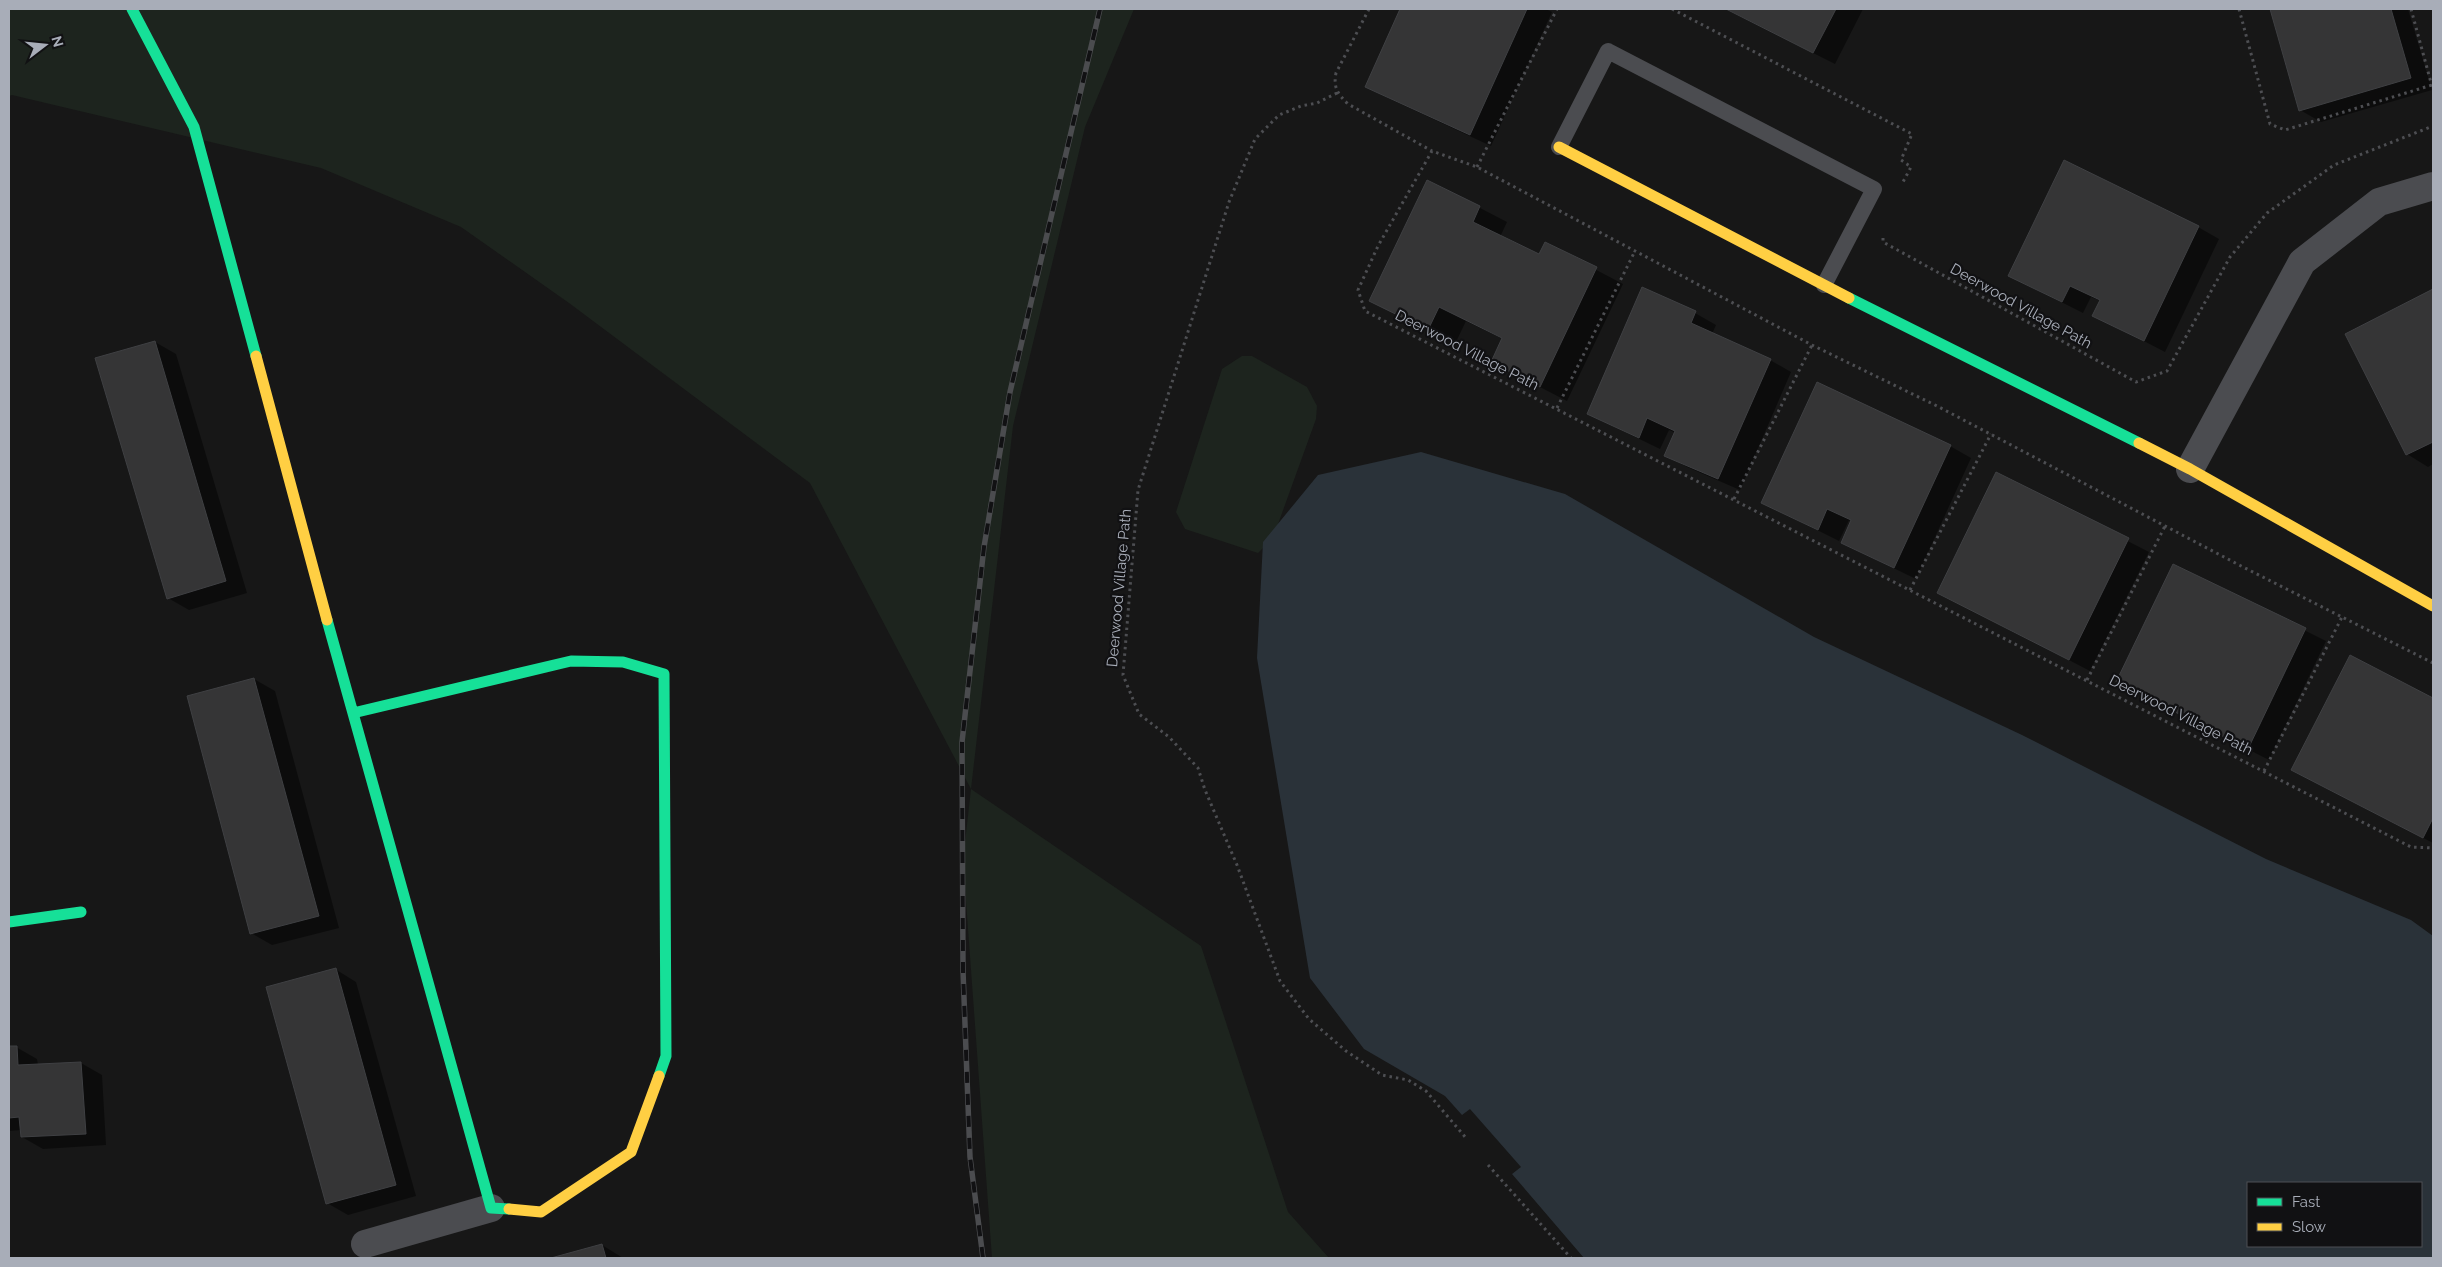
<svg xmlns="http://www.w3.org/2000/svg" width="2442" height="1267" font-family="Raleway,sans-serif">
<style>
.green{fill:#1d241e}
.water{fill:#2a3239;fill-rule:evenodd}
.shadow{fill:#0007}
.building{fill:#353536;stroke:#3f4043}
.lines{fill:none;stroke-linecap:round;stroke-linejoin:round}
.path{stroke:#4d4e52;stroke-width:3;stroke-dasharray:2.5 4;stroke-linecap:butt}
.lane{stroke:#4b4c50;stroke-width:16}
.street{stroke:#4b4c50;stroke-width:28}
.fast{stroke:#16e098;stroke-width:11}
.slow{stroke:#ffcf43;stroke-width:11}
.rail-casing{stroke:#4b4c4f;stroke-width:5.5}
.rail{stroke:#111113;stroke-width:4;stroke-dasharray:11;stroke-linecap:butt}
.labels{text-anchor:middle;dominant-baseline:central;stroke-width:4.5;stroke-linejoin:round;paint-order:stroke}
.street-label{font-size:15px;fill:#a8adb8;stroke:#111113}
</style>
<rect width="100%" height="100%" fill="#171717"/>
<path class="green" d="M9 9H1134L1085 127 1013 426 971 789 1201 946 1288 1212 1329 1258H992L963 860 971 789 810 483 569 303 461 227 321 168 12 95 9 96Z
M1242 356H1252L1307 387 1317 406 1316 419 1273 538 1258 553 1185 529 1176 512 1222 369Z"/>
<path class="water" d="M1421 452 1565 494 1814 637 2022 735 2266 859 2411 920 2433 936V1258H1584L1512 1174 1521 1167 1470 1109 1462 1115 1445 1096 1364 1049 1310 978 1257 658 1263 542 1318 475ZM2248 1183H2421V1246H2248Z"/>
<path class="shadow" d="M1402 9H1546L1552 12 1491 146 1388 98 1367 86Z
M1726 9H1863L1835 64Z
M2271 9H2408L2432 90 2321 122 2300 110Z
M1428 181 1507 222 1500 237 1539 256 1545 243 1623 284 1567 401 1492 362 1503 339 1466 321 1455 344 1371 301Z
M2198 227 2219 239 2165 352 2094 315 2101 301 2091 297 2083 313 2010 276Z
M2433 291V464L2428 467 2407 454 2347 335Z
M1695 313 1716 325 1712 334 1770 360 1791 372 1740 490 1687 467 1666 455 1676 433 1669 430 1660 449 1588 414Z
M155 342 176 354 247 593 189 610 168 598Z
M1950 446 1971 458 1916 579 1842 543 1851 522 1849 520 1839 541 1763 503Z
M1997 474 2149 552 2090 671 1938 592Z
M2174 565 2326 641 2269 760 2117 682Z
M2351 656 2433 699V843L2292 770Z
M254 679 275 691 339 928 272 945 251 933Z
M335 969 356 982 416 1196 348 1215 327 1203Z
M9 1047H16L37 1059 38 1065 81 1063 102 1075 106 1145 43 1149 22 1137 21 1130 9 1131Z
M602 1245 623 1258H555Z"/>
<path class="building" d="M1400 9H1527L1470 135 1365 87Z
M1726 9H1836L1813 53Z
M2270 9H2391L2411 78 2299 111Z
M2064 160 2199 226 2144 341 2092 316 2100 300 2070 286 2062 302 2008 276Z
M1427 180 1480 206 1473 222 1539 254 1545 242 1597 267 1540 387 1491 362 1502 338 1439 307 1428 330 1369 301Z
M1642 287 1696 311 1691 323 1771 359 1718 479 1664 456 1675 431 1647 418 1639 438 1587 414Z
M2433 289V442L2406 455 2345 334Z
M155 341 226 581 167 599 95 358Z
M1817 382 1951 445 1894 568 1841 543 1851 520 1827 509 1818 530 1761 503Z
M1996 472 2129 538 2069 660 1937 593Z
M2173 564 2306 628 2248 749 2116 682Z
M2350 655 2433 698V818L2423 838 2291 770Z
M254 678 319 916 250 934 187 696Z
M336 968 396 1185 326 1204 266 987Z
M9 1046H17L18 1065 81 1062 86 1134 21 1137 19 1117 9 1118Z
M602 1244 606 1258H551Z"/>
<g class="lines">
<path class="path" d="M1369 9 1336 73C1333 88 1338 94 1348 104L1432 151
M1672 9 1912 134 1901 160 1911 167 1903 182
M2239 9 2270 124 2285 130 2432 85
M2411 9 2433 90
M1337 93 1317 103 1301 106 1279 115 1255 139 1229 202 1138 490 1123 675 1139 714 1169 737 1198 768 1205 790 1237 865 1280 981 1309 1019 1346 1051 1382 1075 1408 1080 1426 1091 1466 1138
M1477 167 1557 9
M1883 238V242L2136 382 2167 371 2230 257 2267 213 2334 165 2433 126
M1557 408 1635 251
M1734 499 1812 345
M1910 590 1991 434
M2433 663 2243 567 1937 406 1812 345 1477 167 1432 151 1378 246 1358 290 1365 311 2411 847 2433 848
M2087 680 2165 526
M2264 771 2342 617
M1488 1165 1571 1258"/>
<path class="lane" d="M1559 147 1608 51 1874 189 1824 285"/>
<path class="street" d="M2190 469 2302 262 2379 202 2433 186
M365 1244 491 1208"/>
<path class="fast" d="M132 9 194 127 256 356
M1849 298 2139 443
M327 620 491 1208 509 1209
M353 713 571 661 623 662 664 674 666 1056 659 1076
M9 922 81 912"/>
<path class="slow" d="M1559 147 1849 298
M256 356 327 620
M2139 443 2190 469 2433 606
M509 1209 541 1212 631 1152 659 1076"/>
<defs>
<path id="rail" d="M983 1258 970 1157 963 971 962 742 984 547 1010 392 1100 9"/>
</defs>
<use href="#rail" class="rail-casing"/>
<use href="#rail" class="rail"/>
</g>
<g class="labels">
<g class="street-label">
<text transform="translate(2021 306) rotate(29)">Deerwood Village Path</text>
<text transform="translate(1467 350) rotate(27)">Deerwood Village Path</text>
<text transform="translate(1119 588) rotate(-85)">Deerwood Village Path</text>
<text transform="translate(2181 715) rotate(27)">Deerwood Village Path</text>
</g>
</g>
<rect width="2442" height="1267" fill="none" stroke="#a8adb8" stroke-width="20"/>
<rect x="2247" y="1182" width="175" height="65" fill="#111113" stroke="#4d4f55"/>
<rect x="2257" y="1198" width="25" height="8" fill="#16e098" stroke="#4d4f55"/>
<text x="2292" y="1207" font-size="15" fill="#a8adb8">Fast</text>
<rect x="2257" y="1223" width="25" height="8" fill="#ffcf43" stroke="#4d4f55"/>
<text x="2292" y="1232" font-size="15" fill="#a8adb8">Slow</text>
<g transform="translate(45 45) rotate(74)" stroke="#111113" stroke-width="4" paint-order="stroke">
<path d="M0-4L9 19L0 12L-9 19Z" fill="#a8adb8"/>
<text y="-8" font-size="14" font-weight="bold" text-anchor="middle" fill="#a8adb8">N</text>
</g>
</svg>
